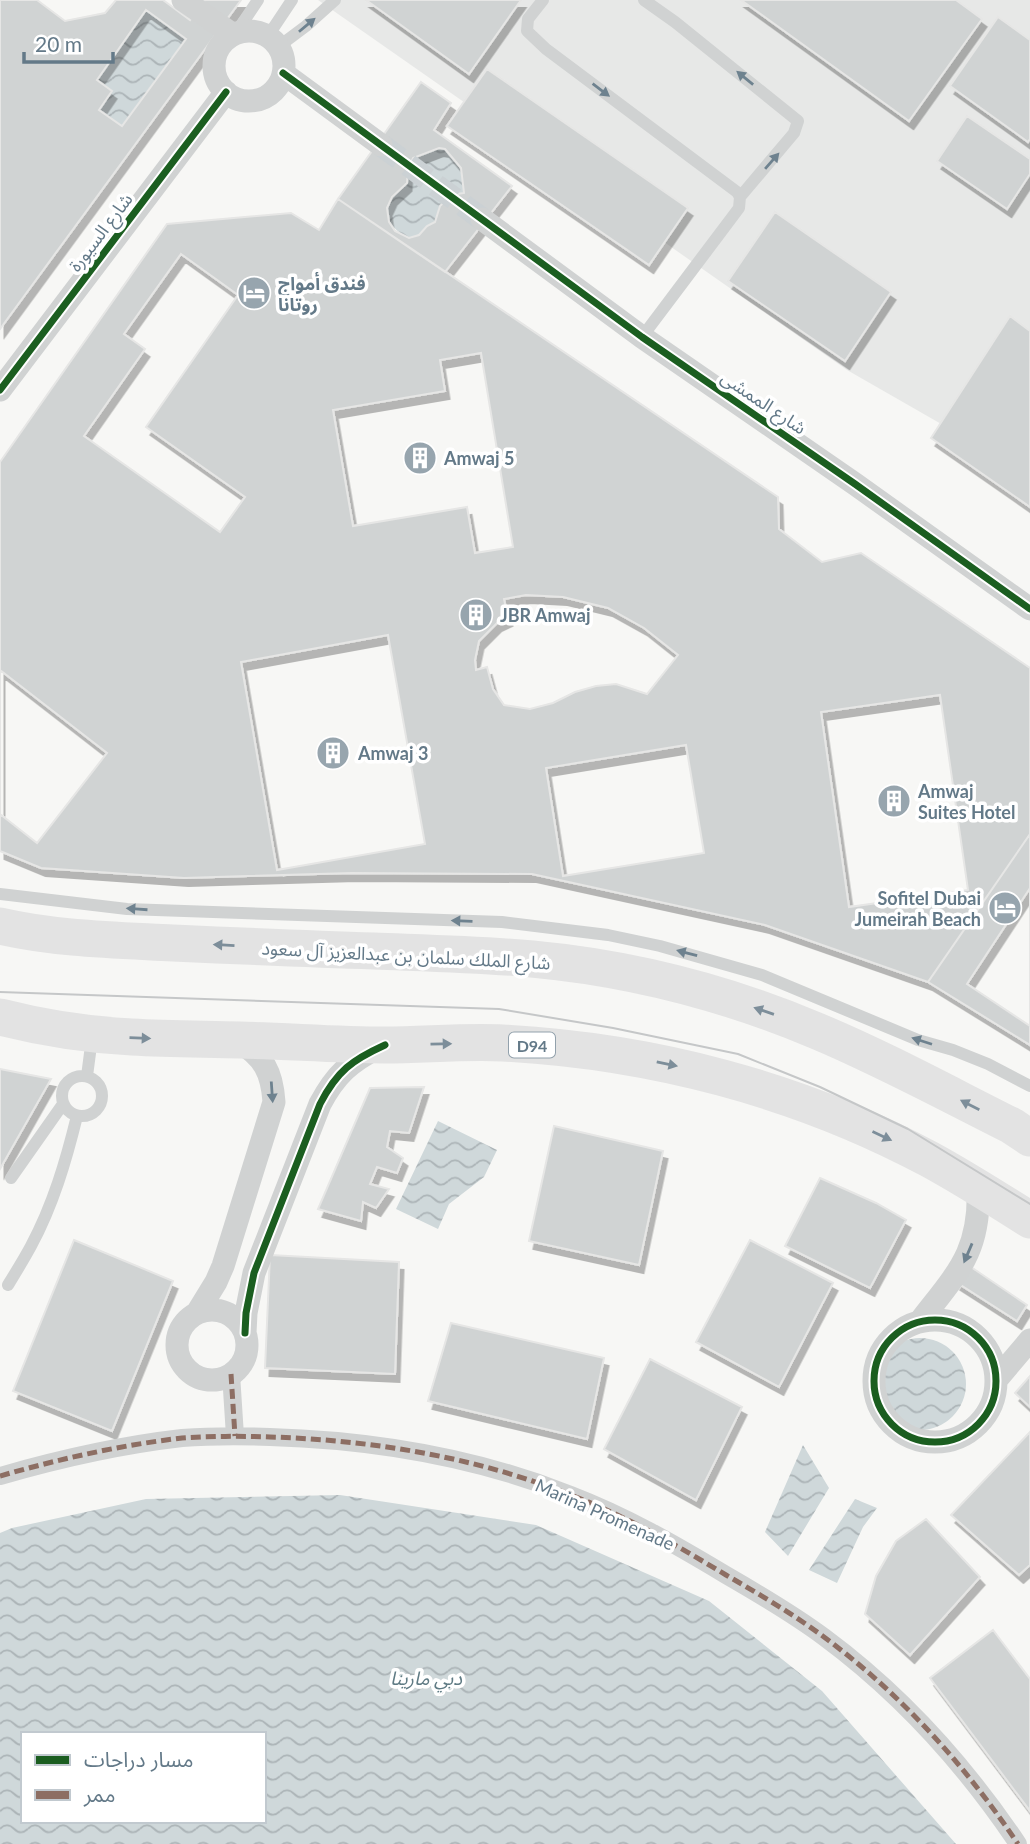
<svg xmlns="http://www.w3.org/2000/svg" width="1030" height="1844" font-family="Lato,'Noto Sans Arabic',sans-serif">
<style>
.built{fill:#e7e8e7}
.water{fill:url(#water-waves);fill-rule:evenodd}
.building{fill:#d0d3d3;stroke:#e6e6e5;stroke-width:2;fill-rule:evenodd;filter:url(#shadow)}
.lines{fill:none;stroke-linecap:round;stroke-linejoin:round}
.minor-tunnel{stroke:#cbd1d4;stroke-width:23;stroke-dasharray:23 11;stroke-linecap:butt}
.service{stroke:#d0d2d2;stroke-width:12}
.pedestrian{stroke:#d0d2d2;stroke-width:18}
.minor{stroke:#d0d2d2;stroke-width:23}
.primary{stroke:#e3e3e3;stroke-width:37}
.tram{stroke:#c5c7c8;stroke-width:2}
.quiet{stroke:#8d6e63;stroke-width:5;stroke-dasharray:10 5;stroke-linecap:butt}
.cycleway-casing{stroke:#fff;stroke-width:11}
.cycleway{stroke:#1b5e20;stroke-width:7}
.oneway{fill:#6e828f}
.oneway2{fill:#7d8e9a}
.labels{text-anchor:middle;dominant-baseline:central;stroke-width:7;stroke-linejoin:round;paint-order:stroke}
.shield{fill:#fff;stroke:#92a1ac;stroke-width:2}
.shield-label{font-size:16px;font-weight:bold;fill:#637988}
.street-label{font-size:18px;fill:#637988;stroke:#fff}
.poi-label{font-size:18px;font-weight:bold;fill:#637988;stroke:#fff;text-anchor:start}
.water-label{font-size:19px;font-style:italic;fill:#5f7b84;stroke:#fff}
</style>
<defs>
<pattern id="water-waves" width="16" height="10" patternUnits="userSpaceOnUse" patternTransform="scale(1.75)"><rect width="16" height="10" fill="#cfd8da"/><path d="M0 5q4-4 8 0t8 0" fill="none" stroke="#acb4b7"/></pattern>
<filter id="shadow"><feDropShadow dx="4.5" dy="8" stdDeviation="0" flood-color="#0004"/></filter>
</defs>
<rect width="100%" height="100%" fill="#f7f7f5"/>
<path class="built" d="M318 0H1030V475L847 370Z"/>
<path class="water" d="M146 10 186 39 122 126 99 110 112 91 97 80Z
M439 148 445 149 461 168 464 193C443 196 442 202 435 222 425 227 420 237 409 238 392 231 379 213 393 196 397 191 403 188 407 183L408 169 413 158Z
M438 1121 497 1150 484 1177 449 1204 438 1229 396 1209Z
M874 1384a46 46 0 1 1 92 0a46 46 0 1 1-92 0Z
M803 1445 829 1488 788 1556 765 1532Z
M340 1495 536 1525 709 1601 822 1691 956 1844H0V1533L12 1528 146 1499ZM23 1734H264V1821H23Z
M855 1499 877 1508 863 1527 837 1583 809 1570Z"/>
<path class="building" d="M0 0H37L65 21 105 13 116 0H163L190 20 205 0H241L0 329ZM146 10 186 39 122 126 99 110 112 91 97 80Z
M366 0H521L469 74Z
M741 0H956L982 19 909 121Z
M998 17 1030 40V139L1028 142 950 86Z
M487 69 688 208 649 265 447 126Z
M421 82 451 103 434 130 512 186 445 272 338 199ZM439 148 445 149 461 168 464 193 451 195 440 206 435 222 427 226 419 235 409 238 395 231 389 222 387 208 392 197 407 183 408 169 413 158Z
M967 116 1030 159V174L1007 209 937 161Z
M338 199 778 497 779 529 822 562 861 553 1030 668V834L928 982 765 925 532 874 352 873 184 878 41 868 0 851V462L167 224 291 213 319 230Z
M775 212 891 292 845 361 728 281Z
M181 254 238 295 146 427 245 497 220 532 84 436 145 349 124 334Z
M1010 316 1030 331V507L931 438Z
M481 353 513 547 475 553 467 507 353 526 333 410 445 391 440 360Z
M526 595 563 597 608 608 644 628 678 655 647 694 616 684 596 686 575 692 553 703 530 709 504 705 493 689 487 667 476 670 475 660 479 641 497 623 508 618 504 599Z
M388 635 425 844 277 870 241 662Z
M0 670 107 753 37 843 0 814Z
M940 695 968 890 849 907 821 712Z
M686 745 704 853 563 876 546 768Z
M1030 834V1045L928 982Z
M1030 888V1026L967 984Z
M0 1069 51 1079 0 1169Z
M424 1087 409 1133 390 1131 387 1147 403 1158 397 1173 377 1167 370 1184 389 1189 376 1208 363 1202 361 1221 318 1209 370 1088Z
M554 1126 663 1151 639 1265 529 1241Z
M820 1178 876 1203 906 1220 870 1288 785 1246Z
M74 1240 173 1281 112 1431 13 1391Z
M750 1240 833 1283 779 1387 696 1342Z
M270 1255 399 1262 395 1374 265 1368Z
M968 1265 1027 1305 1017 1321 956 1282Z
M451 1323 604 1358 587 1439 428 1401Z
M650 1359 742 1407 696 1500 604 1449Z
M1030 1376V1407L1015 1393Z
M1030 1432V1565L1019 1575 951 1515Z
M926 1519 980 1577 910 1655 865 1614 876 1576 896 1541Z
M993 1630 1030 1679V1811L930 1678Z"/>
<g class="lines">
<path class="minor-tunnel" d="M381 145 482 219"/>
<path class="service" d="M543 0 528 19 527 31 546 49 737 192 740 197
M236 33 258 0
M268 36 292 0
M278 47 306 26 335 0
M642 337 739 208 740 197 794 133 798 121 675 22 644 0
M0 894 127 909 502 922 608 935 660 946 762 975 918 1040 953 1050 988 1064 1030 1086
M62 1096a20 20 0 1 1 40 0a20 20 0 1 1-40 0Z
M87 1076 92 1038
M11 1178 63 1104
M8 1285C16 1272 24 1259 31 1246 53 1205 66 1161 77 1116"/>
<path class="pedestrian" d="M231 1374 235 1436
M0 1476C59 1459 121 1445 182 1438 211 1436 241 1436 270 1437 372 1440 475 1457 571 1495 626 1516 676 1545 726 1575 759 1594 793 1614 824 1637 901 1694 965 1765 1018 1844"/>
<path class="minor" d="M183 0 232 34
M214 66a35 35 0 1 1 70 0a35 35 0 1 1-70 0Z
M283 73 381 145
M482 219 642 337 855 484 1030 609
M0 390 226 92
M177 1345a35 35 0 1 1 70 0a35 35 0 1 1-70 0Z
M197 1313 216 1282 223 1266 274 1102C272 1072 264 1057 238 1041
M874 1381a61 61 0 1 1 122 0a61 61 0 1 1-122 0Z
M921 1320C958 1272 981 1251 978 1186
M245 1333 246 1313 254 1273 320 1104C336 1074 350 1062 379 1047
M997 1379 1030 1340"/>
<path class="primary" d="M0 926C56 939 116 940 173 943 240 946 307 949 374 951 426 953 479 954 532 959 629 968 727 993 817 1031 884 1059 948 1094 1012 1126L1030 1138
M0 1017C43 1028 88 1035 132 1037 168 1039 204 1039 240 1040 288 1041 336 1045 385 1045 424 1045 464 1041 503 1043 651 1051 798 1089 929 1159 964 1178 997 1199 1030 1220"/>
<path class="tram" d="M0 992 499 1009 613 1028 738 1054 820 1087 908 1129 1030 1204"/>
<path class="quiet" d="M231 1374 235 1436
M0 1476C59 1459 121 1445 182 1438 211 1436 241 1436 270 1437 372 1440 475 1457 571 1495 626 1516 676 1545 726 1575 759 1594 793 1614 824 1637 901 1694 965 1765 1018 1844"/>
<defs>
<path id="cycleway" d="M283 73 642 337 855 484 1030 609
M0 390 226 92
M874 1381a61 61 0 1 1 122 0a61 61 0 1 1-122 0Z
M245 1333 246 1313 254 1273 320 1104C337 1071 352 1060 385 1045"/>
</defs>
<use href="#cycleway" class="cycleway-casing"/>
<use href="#cycleway" class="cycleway"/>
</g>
<defs><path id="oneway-solid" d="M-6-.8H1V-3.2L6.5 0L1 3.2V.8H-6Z" transform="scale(1.75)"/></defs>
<g class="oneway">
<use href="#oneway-solid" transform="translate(307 25) rotate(-40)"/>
<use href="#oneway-solid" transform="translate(745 78) rotate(-141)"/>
<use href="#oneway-solid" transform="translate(601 90) rotate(37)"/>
<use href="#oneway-solid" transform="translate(772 161) rotate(-49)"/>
<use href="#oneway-solid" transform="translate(137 909) rotate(-176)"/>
<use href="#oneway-solid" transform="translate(462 921) rotate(-178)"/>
<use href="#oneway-solid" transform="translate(687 953) rotate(-165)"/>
<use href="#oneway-solid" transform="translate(922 1041) rotate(-162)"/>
<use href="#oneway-solid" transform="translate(272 1092) rotate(86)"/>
<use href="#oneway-solid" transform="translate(968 1253) rotate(113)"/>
</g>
<g class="oneway2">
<use href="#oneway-solid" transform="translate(224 945) rotate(-177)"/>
<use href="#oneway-solid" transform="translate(764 1011) rotate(-161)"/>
<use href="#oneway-solid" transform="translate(140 1038) rotate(2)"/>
<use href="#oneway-solid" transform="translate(441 1044) rotate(-1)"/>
<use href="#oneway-solid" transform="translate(667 1064) rotate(12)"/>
<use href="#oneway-solid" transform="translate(970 1105) rotate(-153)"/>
<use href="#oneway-solid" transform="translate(882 1136) rotate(25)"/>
</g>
<defs>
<symbol id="hotel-disc" viewBox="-11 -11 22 22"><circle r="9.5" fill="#97a5ae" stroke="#fff"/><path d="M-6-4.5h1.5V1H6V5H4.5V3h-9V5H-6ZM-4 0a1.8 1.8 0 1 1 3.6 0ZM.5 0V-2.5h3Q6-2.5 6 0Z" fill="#fff"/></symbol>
<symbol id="building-disc" viewBox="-11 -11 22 22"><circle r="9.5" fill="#97a5ae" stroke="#fff"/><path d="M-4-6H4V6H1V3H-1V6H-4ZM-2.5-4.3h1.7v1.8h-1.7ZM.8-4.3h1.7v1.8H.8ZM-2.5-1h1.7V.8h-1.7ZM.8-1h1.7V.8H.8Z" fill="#fff"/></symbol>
</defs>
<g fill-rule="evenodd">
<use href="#hotel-disc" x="235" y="274" width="38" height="38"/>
<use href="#building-disc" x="401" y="439" width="38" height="38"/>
<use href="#building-disc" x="457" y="596" width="38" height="38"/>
<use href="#building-disc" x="314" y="734" width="38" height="38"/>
<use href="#building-disc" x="875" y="782" width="38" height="38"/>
<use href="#hotel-disc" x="986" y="889" width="38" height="38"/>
</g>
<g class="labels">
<rect class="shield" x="509" y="1032.5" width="46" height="25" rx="5"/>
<g class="shield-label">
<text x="532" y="1045">D94</text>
</g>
<g class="street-label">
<text transform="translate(100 232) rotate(-53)">شارع السيورة</text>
<text transform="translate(764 402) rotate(34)">شارع الممشى</text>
<text transform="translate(406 955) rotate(3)">شارع الملك سلمان بن عبدالعزيز آل سعود</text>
<text transform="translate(605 1514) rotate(24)">Marina Promenade</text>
</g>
<g class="poi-label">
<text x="278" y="283">فندق أمواج<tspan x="278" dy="21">روتانا</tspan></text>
<text x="444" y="458">Amwaj 5</text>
<text x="500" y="615">JBR Amwaj</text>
<text x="358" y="753">Amwaj 3</text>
<text x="918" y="791">Amwaj<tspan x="918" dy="21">Suites Hotel</tspan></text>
<text x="981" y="898" text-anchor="end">Sofitel Dubai<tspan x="981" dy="21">Jumeirah Beach</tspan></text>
</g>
<g class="water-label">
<text x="426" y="1677">دبي مارينا</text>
</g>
</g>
<rect x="21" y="1732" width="245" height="91" fill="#ffffff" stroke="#c1c9cf" stroke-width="2"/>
<rect x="35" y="1755" width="35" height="10" fill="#1b5e20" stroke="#c1c9cf" stroke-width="2"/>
<text x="84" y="1767" font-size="21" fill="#637988">مسار دراجات</text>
<rect x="35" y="1790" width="35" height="10" fill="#8d6e63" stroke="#c1c9cf" stroke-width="2"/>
<text x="84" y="1802" font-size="21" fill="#637988">ممر</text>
<path d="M24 52v10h89v-10" fill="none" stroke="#637988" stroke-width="3.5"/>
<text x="35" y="52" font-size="21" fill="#637988" stroke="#ffffff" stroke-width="5" paint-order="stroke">20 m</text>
</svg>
